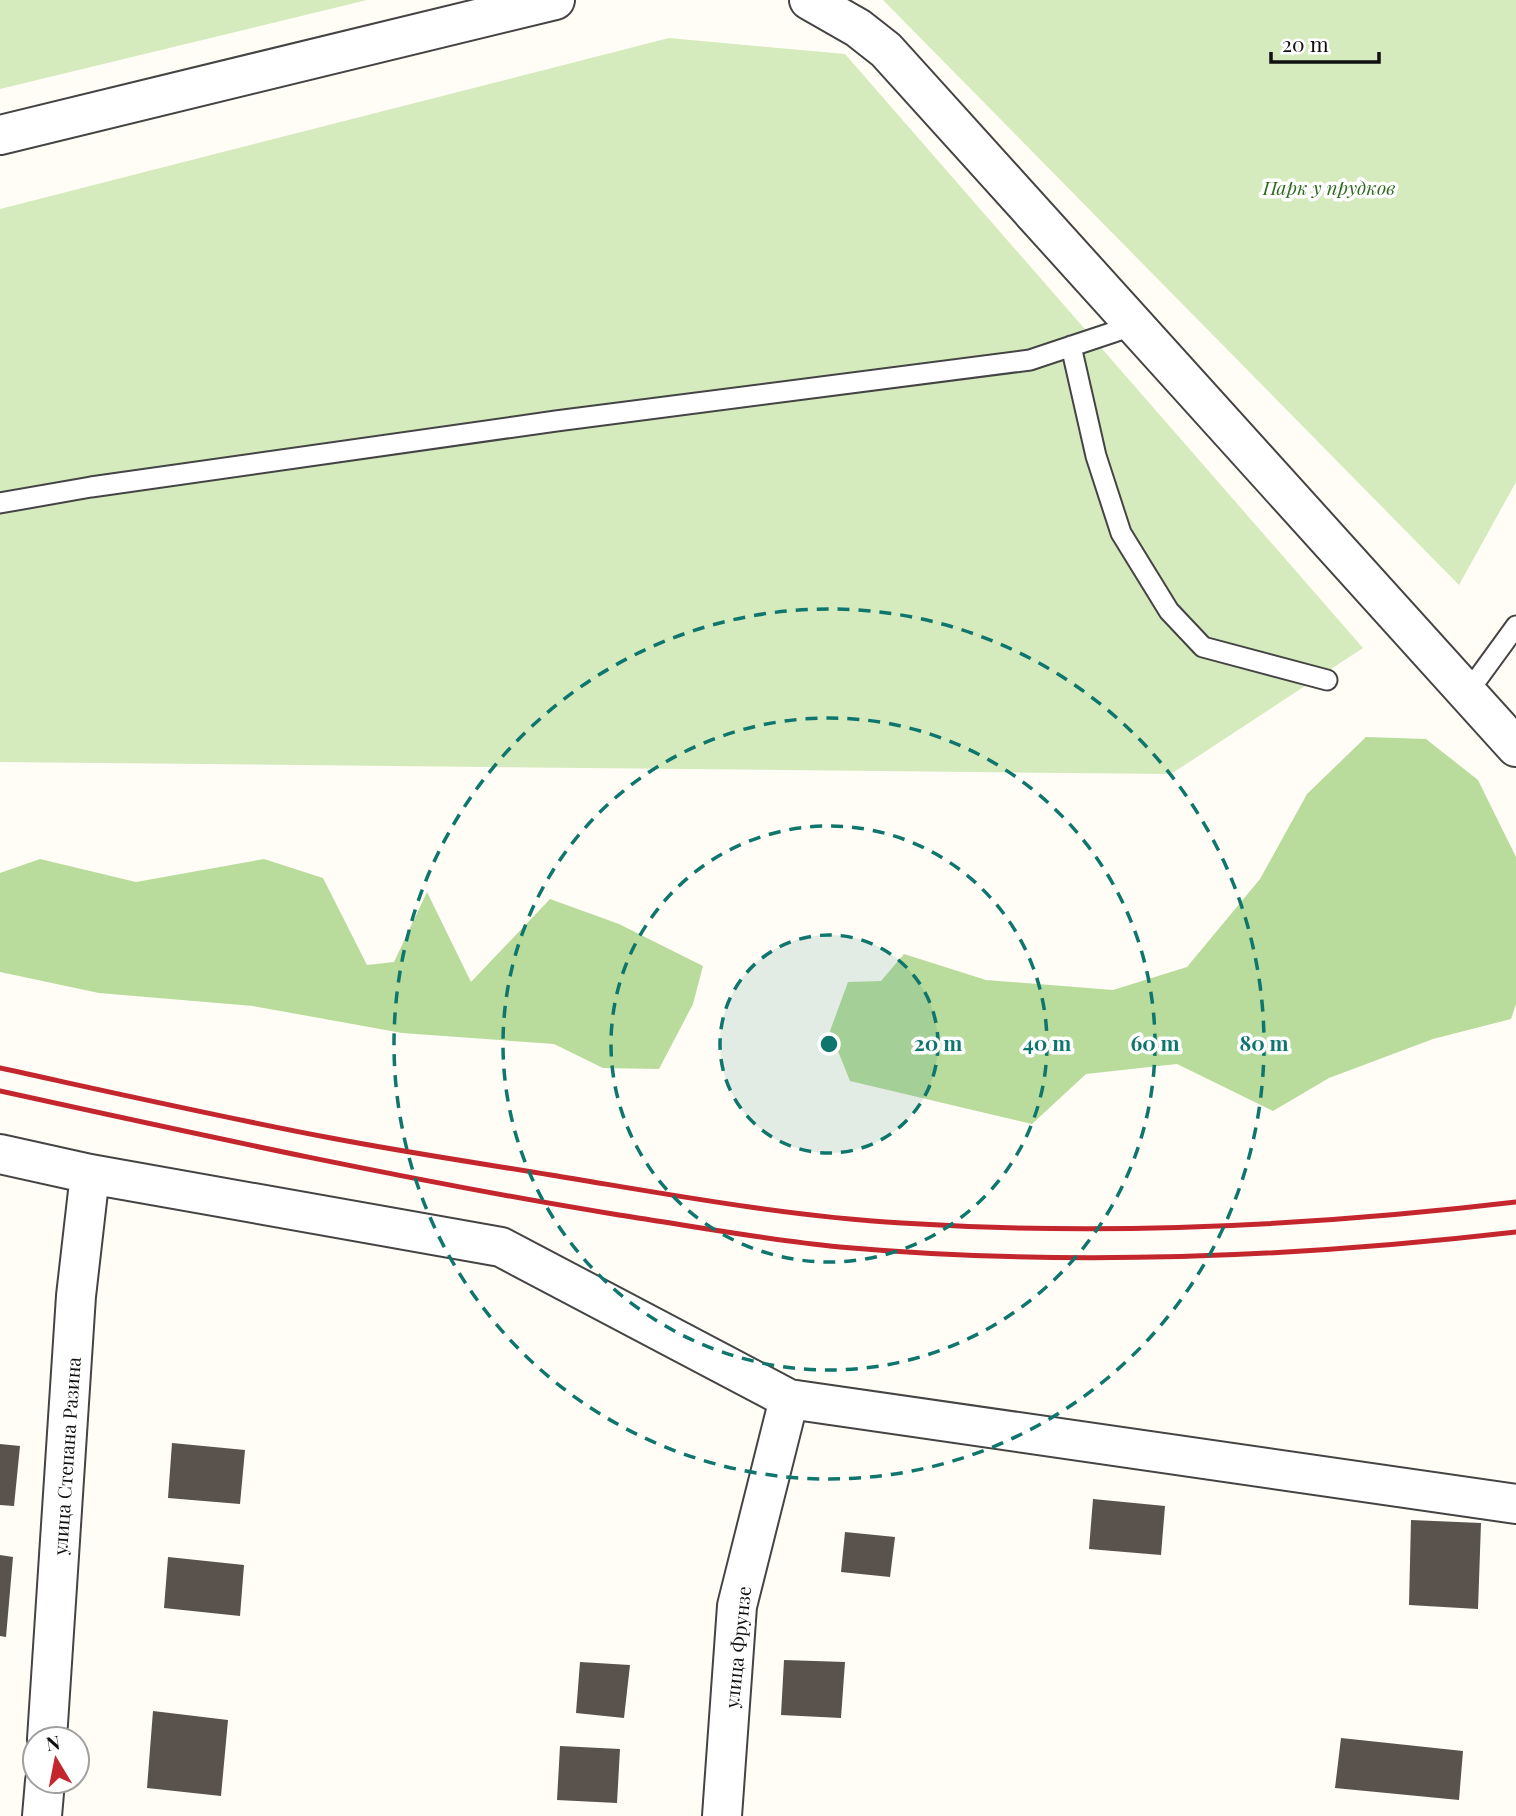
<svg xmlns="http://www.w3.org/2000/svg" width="1516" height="1816" font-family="'Playfair Display',serif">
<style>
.green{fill:#d5ebbd}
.forest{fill:#b9dc9c}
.building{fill:#5a524d}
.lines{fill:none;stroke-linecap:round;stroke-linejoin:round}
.service-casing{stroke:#444;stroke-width:23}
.minor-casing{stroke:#444;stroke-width:42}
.tertiary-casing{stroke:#444;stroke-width:42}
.service{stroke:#fff;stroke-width:19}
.minor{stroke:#fff;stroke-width:38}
.tertiary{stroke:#fff;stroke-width:38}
.rail{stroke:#c4262e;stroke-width:5}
.ring{fill:none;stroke:#0f766e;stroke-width:3.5;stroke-dasharray:12 9}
.labels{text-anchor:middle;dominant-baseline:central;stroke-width:7;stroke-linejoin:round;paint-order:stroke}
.park-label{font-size:19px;font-style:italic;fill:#2f6b1f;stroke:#fff}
.street-label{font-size:19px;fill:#111;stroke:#fff}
.centre{fill:#0f766e;stroke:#fff;stroke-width:3.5}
.ring-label{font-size:21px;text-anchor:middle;font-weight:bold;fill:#0f766e;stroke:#fff;stroke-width:7;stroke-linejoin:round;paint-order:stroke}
</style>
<rect width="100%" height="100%" fill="#fffdf5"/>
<path class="green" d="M0 0H367L0 89Z
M883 0H1516V482L1459 585Z
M669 38 845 54 1363 648 1171 774 0 762V209Z"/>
<path class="forest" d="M1366 737 1426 739 1478 780 1516 857V1004L1511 1019 1433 1039 1329 1078 1273 1111 1177 1064 1086 1074 1032 1124 850 1081 830 1031 848 982 881 981 904 954 986 980 1113 990 1187 967 1260 879 1307 794Z
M40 859 136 882 264 859 323 878 367 965 394 962 427 892 471 982 550 899 619 924 703 966 693 1004 659 1069 603 1068 554 1044 402 1033 253 1006 99 993 0 972V873Z"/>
<path class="building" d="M172 1443 245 1450 240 1504 168 1498Z
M0 1444 20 1446 14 1506 0 1505Z
M1093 1499 1165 1506 1161 1555 1089 1549Z
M1411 1520 1481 1523 1478 1609 1409 1605Z
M845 1532 895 1537 890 1577 841 1572Z
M0 1555 13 1557 6 1637 0 1636Z
M168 1557 244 1565 240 1616 164 1608Z
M784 1660 845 1662 841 1718 781 1715Z
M580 1662 630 1665 624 1718 576 1713Z
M153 1711 228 1720 221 1796 147 1788Z
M1341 1738 1463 1751 1459 1800 1335 1788Z
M560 1746 620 1749 617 1803 557 1800Z"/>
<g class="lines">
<defs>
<path id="service" d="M1071 346 1096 456 1121 533 1169 611 1203 647 1327 680
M0 503 91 487 556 421 1030 360 1135 325
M1468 692 1516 626"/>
<path id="minor" d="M0 1154 90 1174 501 1247 789 1399 1516 1504
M47 1739 76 1296 90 1174
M42 1816 45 1781
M722 1816 737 1606 789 1399"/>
<path id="tertiary" d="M809 0 858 28 886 50 1516 747
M0 135 555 0"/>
</defs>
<use href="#service" class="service-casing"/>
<use href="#minor" class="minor-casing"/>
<use href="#tertiary" class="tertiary-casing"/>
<use href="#service" class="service"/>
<use href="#minor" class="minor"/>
<use href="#tertiary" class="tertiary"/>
<path class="rail" d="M0 1068C110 1092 220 1117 331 1138 404 1152 478 1163 551 1175 667 1194 784 1216 902 1223 1106 1236 1313 1226 1516 1202
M0 1091C205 1136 411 1181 619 1215 692 1226 766 1240 840 1247 1066 1267 1291 1258 1516 1232"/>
</g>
<circle cx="829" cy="1044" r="109" fill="#0f766e" fill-opacity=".12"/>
<g class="ring">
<circle cx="829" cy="1044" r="109"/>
<circle cx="829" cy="1044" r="218"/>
<circle cx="829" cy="1044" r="326"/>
<circle cx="829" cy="1044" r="435"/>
</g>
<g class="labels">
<g class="park-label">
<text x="1329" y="187">Парк у прудков</text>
</g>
<g class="street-label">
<text transform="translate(66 1456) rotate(-86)">улица Степана Разина</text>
<text transform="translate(737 1647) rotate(-84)">улица Фрунзе</text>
</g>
</g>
<circle cx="829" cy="1044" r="10" class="centre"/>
<g class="ring-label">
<text x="938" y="1051">20 m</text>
<text x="1047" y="1051">40 m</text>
<text x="1155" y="1051">60 m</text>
<text x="1264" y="1051">80 m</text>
</g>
<g transform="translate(56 1760) rotate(350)"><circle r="33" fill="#ffffff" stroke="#a0a0a0" stroke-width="2"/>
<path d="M0-5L12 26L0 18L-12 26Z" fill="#c4262e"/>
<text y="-10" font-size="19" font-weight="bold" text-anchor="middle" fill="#111111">N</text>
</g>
<path d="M1271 52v10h108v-10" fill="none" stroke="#111111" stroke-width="3.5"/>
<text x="1282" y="52" font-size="21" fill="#111111" stroke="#ffffff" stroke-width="5" paint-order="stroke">20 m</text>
</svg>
